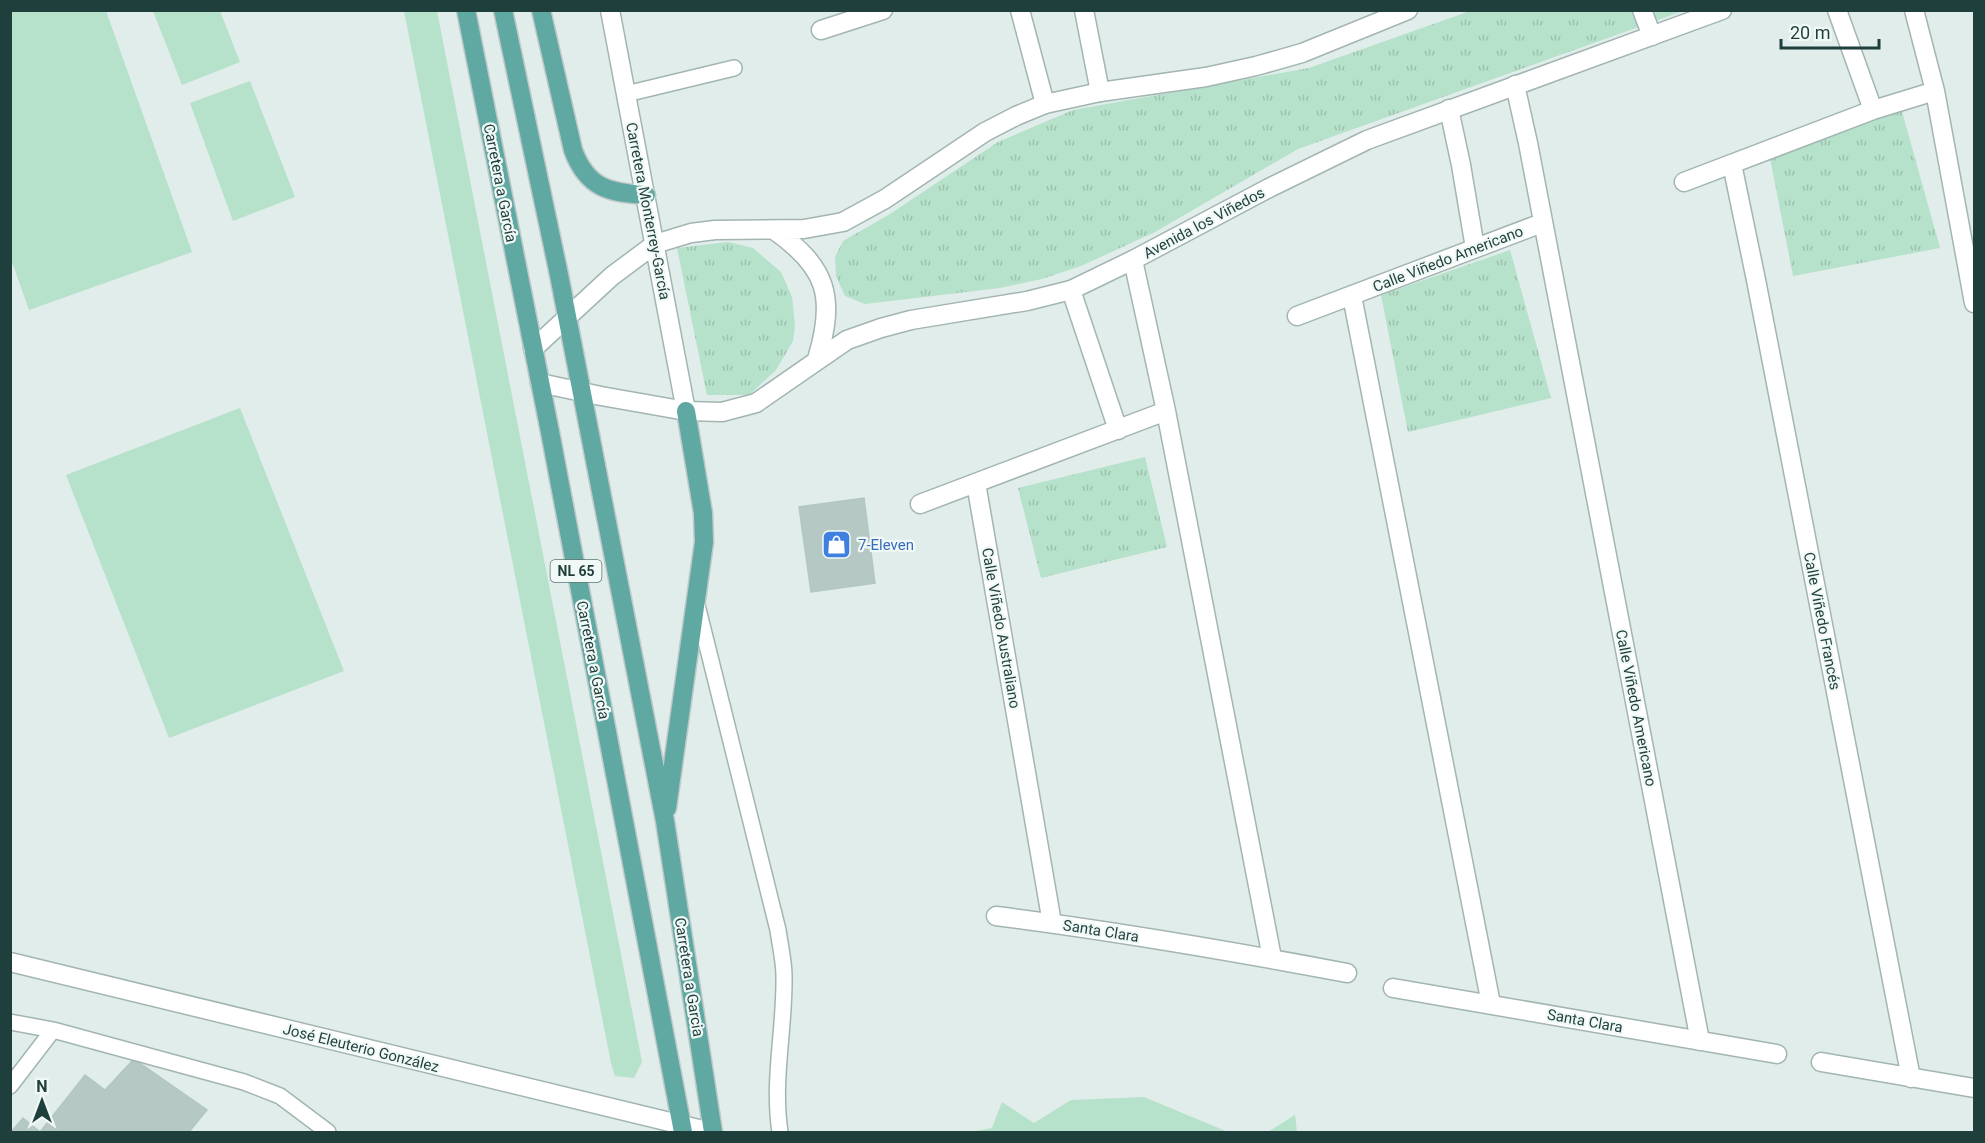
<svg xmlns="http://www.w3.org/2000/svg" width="1985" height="1143" font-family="Roboto,sans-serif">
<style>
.green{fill:#b6e1ca}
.park{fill:url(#park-tufts)}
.building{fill:#b5c8c3;stroke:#b2c7c2;stroke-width:1.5}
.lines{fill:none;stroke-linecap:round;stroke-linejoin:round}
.service-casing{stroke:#a2b5b3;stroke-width:18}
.minor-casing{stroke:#a2b5b3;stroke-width:21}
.tertiary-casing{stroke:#a2b5b3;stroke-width:21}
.primary-casing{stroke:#c0c9c9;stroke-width:21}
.service{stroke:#fff;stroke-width:15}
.minor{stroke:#fff;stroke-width:18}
.tertiary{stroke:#fff;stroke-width:18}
.primary{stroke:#60a8a2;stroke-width:18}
.labels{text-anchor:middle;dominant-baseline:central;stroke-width:4.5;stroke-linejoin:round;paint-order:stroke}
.shield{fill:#f1f9f6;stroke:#5e7774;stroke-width:1.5}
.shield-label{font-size:14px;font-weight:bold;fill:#1f3f3d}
.street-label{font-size:15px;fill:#1f3f3d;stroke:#f1f9f6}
.shop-label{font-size:15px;fill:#366cbe;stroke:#f1f9f6;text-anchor:start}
</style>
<defs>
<pattern id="park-tufts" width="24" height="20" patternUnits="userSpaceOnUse" patternTransform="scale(1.5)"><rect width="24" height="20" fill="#b6e1ca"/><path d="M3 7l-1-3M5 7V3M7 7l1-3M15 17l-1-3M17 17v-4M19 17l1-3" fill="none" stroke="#9cc2ae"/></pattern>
</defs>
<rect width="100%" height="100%" fill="#e0edea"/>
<path class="green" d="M11 10 106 11 192 252 29 310 11 259Z
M153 11H220L240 62 182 85Z
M404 11H437L642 1062 634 1078 615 1076 611 1063Z
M250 81 295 197 233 221 190 103Z
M240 408 344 671 169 738 66 475Z
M1144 1097 1228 1132H970L992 1128 1002 1102 1034 1123 1071 1100Z
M1295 1115 1297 1132H1268Z"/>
<path class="park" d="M1470 11H1683L1298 149 1155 232 1081 266 1042 279 1000 288 865 304 845 296 836 276 835 257 843 241 890 214 998 142 1073 110 1309 68Z
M1901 108 1940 248 1793 276 1770 158Z
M728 242 753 248 781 272 792 297 795 325 793 341 776 370 749 395H707L677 248Z
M1510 250 1551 398 1408 432 1381 295Z
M1145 457 1167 547 1041 578 1018 488Z"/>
<path class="building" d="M864 498 875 583 811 592 799 507Z
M134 1059 207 1110 189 1132H40L85 1075 105 1090Z
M23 1118 40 1132H11Z"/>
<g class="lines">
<defs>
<path id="service" d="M626 94 734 68
M697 605 778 930C780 945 784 961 784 976 785 1028 772 1080 780 1132
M10 1022 53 1030 244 1082 280 1096 328 1132
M10 1086 53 1030"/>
<path id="minor" d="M1020 10 1045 104
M1084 10 1100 92
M1837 10 1873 110
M1914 10 1935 91 1974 303
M821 30 883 10
M1515 85 1528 143 1700 1041
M1449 109 1461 165 1475 248
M1732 164 1756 280 1911 1078
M1684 182 1873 110 1935 91
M1133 260 1166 411 1272 958
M1071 290 1118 430
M1352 296 1491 1004
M1297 316 1542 223
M976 483 1052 923
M920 504 1166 411
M996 916C1114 931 1231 951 1347 973
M10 962 711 1132
M1393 988 1777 1054
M1821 1062 1974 1088"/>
<path id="tertiary" d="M610 10 686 411
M1642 10 1652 36
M774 230C827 267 836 297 817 359
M533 349 612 276 655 244 691 233 715 230 804 229 843 222 885 199 985 132 1016 116 1045 104 1100 92 1206 77 1256 66 1302 53 1408 10
M540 383 601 396 686 411 722 412 756 403 847 340 881 328 911 320 1027 301 1071 290 1133 260 1269 188 1367 140 1722 10"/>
<path id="primary" d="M466 10 550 432 683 1132
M503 10 559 275 665 821 713 1132
M541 10 573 150C587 188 609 193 646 195
M667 808 704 542 703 513 686 411"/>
</defs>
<use href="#service" class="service-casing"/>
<use href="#minor" class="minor-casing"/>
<use href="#tertiary" class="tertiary-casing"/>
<use href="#primary" class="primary-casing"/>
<use href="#service" class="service"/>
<use href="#minor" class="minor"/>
<use href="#tertiary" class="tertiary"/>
<use href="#primary" class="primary"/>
</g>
<defs>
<symbol id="shop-square" viewBox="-11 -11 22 22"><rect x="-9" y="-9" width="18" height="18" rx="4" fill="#3f7fe0" stroke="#f1f9f6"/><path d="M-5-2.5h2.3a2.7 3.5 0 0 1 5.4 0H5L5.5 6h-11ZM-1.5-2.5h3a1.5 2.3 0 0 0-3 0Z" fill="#fff"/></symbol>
</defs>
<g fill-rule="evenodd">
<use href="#shop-square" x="820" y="528" width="33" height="33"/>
</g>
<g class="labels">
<rect class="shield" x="550.5" y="560" width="51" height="22" rx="4.5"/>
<g class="shield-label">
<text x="576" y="571">NL 65</text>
</g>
<g class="street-label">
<text transform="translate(500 183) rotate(79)">Carretera a García</text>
<text transform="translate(648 211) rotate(79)">Carretera Monterrey-García</text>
<text transform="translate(1204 223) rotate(-28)">Avenida los Viñedos</text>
<text transform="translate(1448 259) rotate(-21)">Calle Viñedo Americano</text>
<text transform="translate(1822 621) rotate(79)">Calle Viñedo Francés</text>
<text transform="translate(1001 628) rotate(80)">Calle Viñedo Australiano</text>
<text transform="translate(593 660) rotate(79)">Carretera a García</text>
<text transform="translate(1636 708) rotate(79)">Calle Viñedo Americano</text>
<text transform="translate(1101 931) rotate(9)">Santa Clara</text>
<text transform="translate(689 977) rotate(81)">Carretera a Garcia</text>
<text transform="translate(1585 1021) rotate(10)">Santa Clara</text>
<text transform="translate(361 1048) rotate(14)">José Eleuterio González</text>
</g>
<g class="shop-label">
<text x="858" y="545">7-Eleven</text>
</g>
</g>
<rect width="1985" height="1143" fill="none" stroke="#1f3f3d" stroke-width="24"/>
<g transform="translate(42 1101)" stroke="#f1f9f6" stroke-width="4.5" paint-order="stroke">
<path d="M0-4.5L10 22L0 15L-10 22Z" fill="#1f3f3d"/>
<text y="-9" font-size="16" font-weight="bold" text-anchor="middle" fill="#1f3f3d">N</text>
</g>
<path d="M1781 39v9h98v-9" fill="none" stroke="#1f3f3d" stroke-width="3"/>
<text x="1790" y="39" font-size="18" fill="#1f3f3d" stroke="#f1f9f6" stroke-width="4.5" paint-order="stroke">20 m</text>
</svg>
